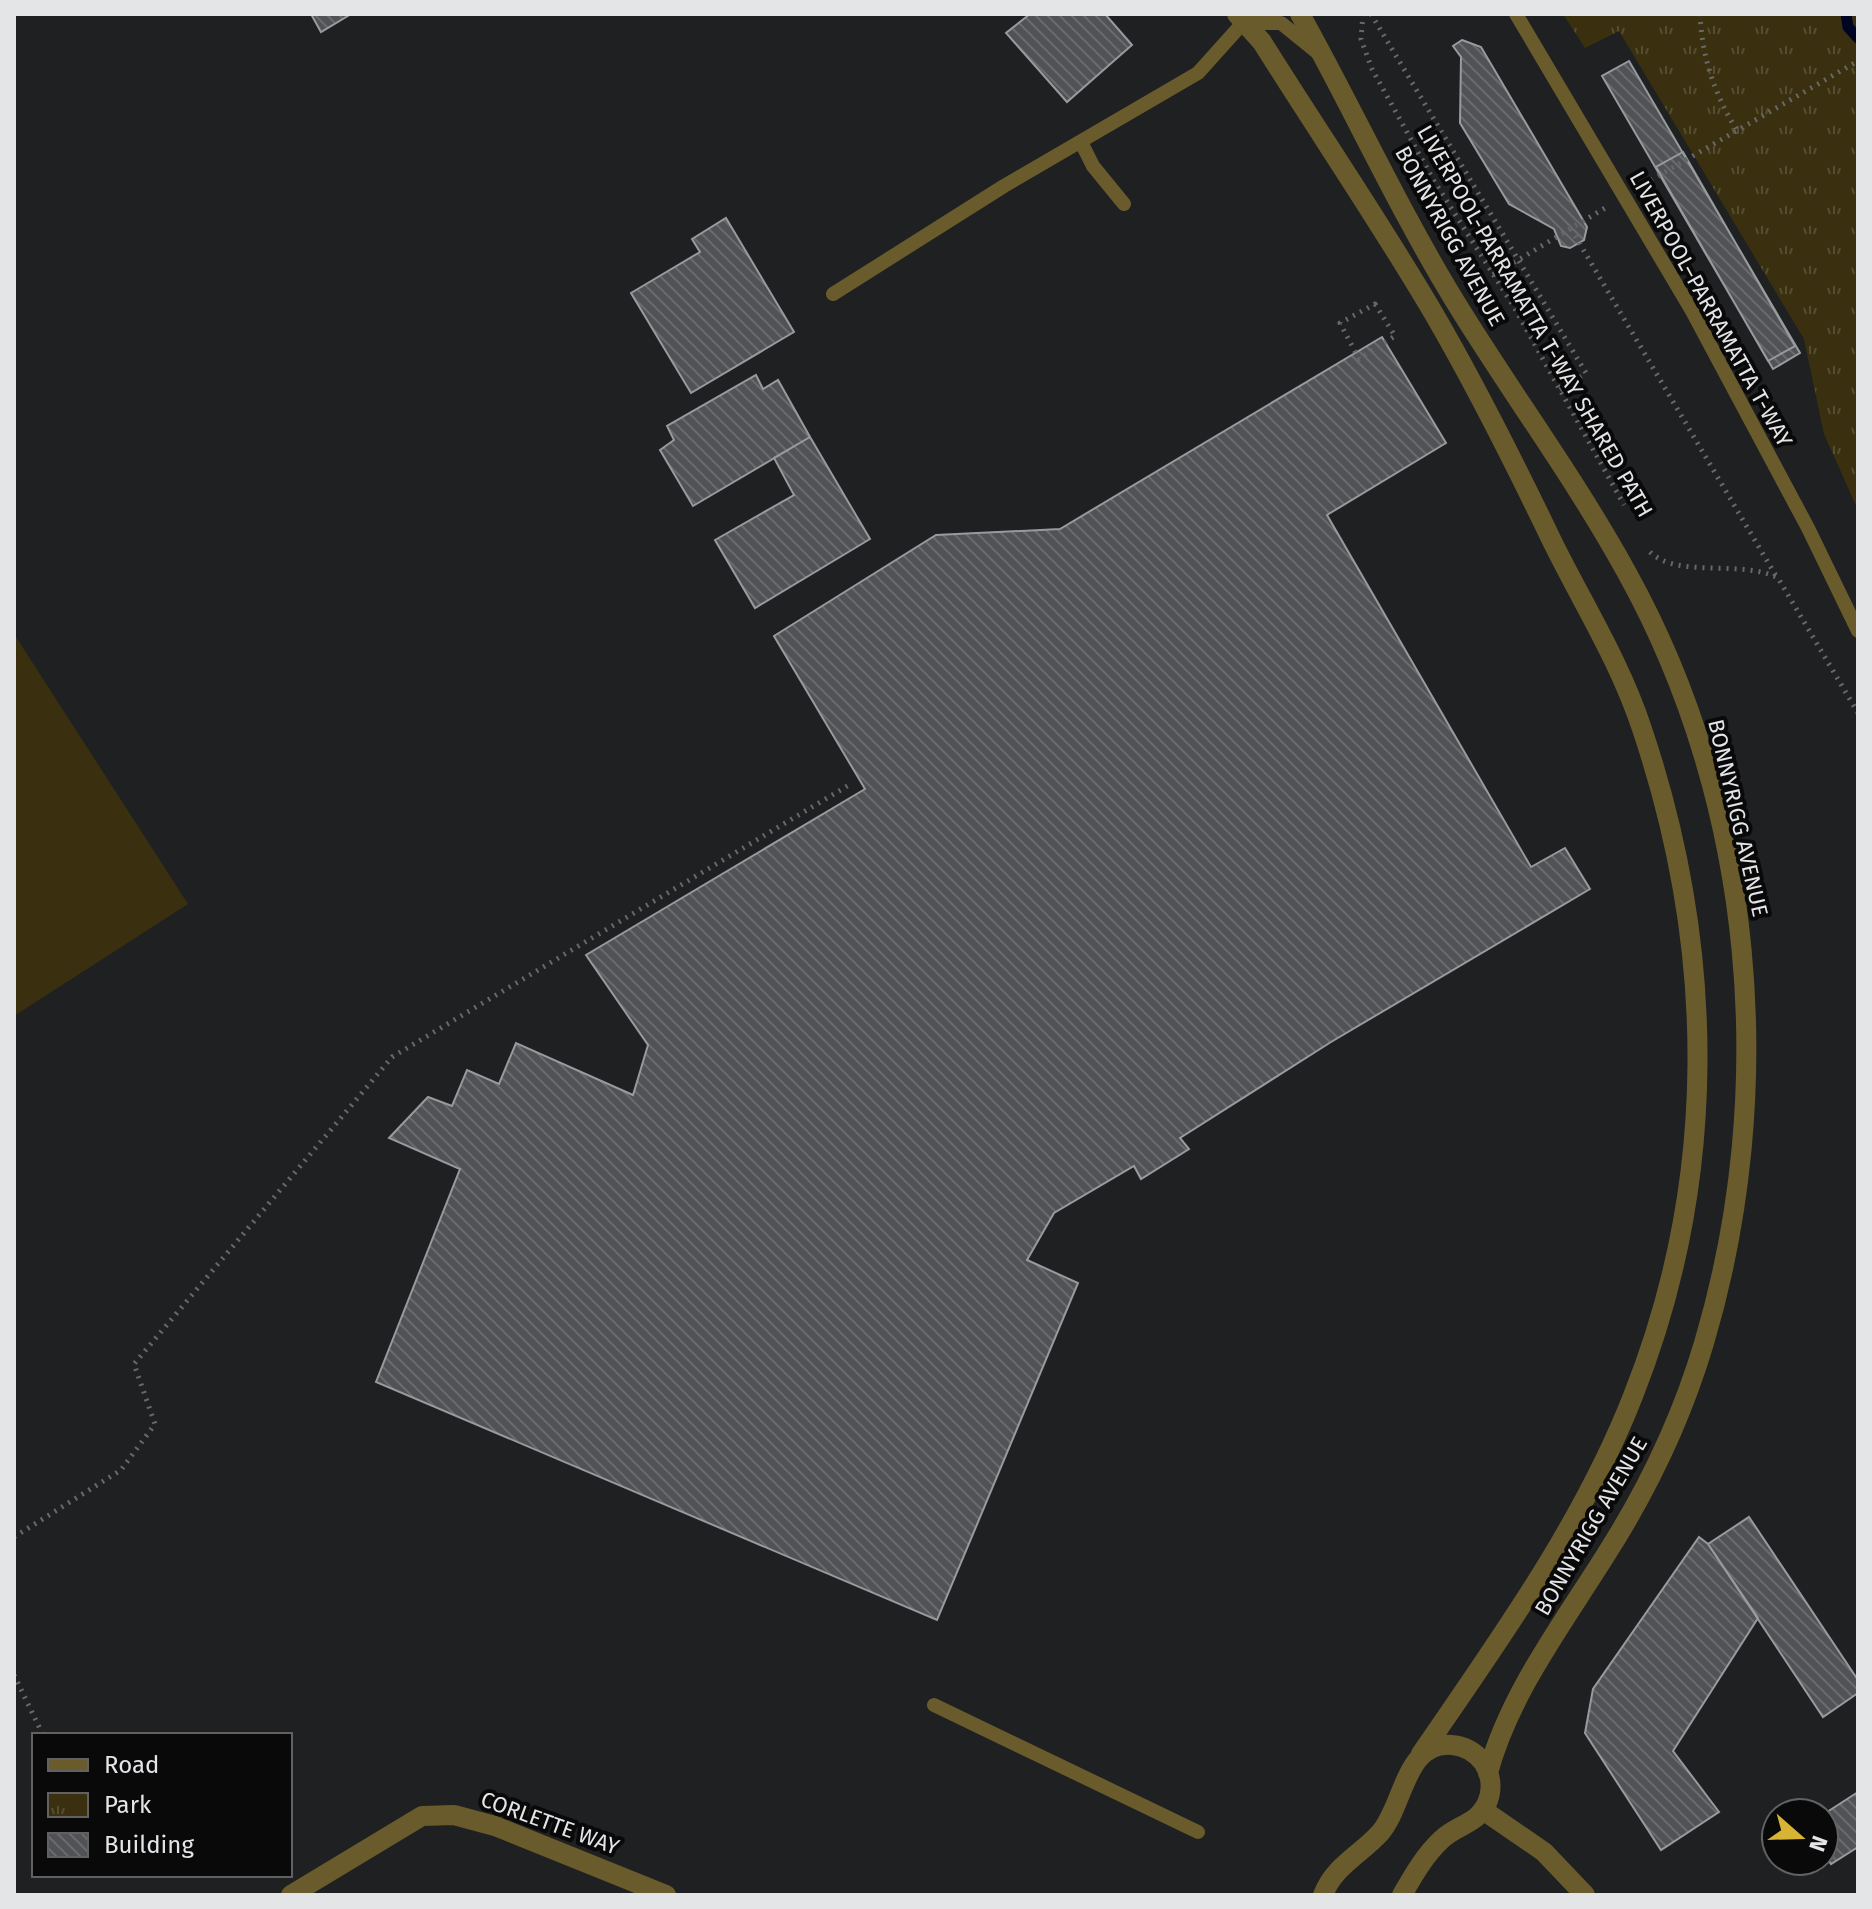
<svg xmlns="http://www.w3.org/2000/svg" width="1872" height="1909" font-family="'Fira Sans',sans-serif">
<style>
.grass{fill:#3a300f}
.park{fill:url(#park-tufts)}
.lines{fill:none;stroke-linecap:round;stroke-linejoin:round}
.stream{stroke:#000423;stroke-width:11}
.building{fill:url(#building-back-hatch);stroke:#989b9d;stroke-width:2}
.path{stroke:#67686a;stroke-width:5;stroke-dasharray:2 6;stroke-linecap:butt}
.service{stroke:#695b2b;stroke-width:14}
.minor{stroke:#695b2b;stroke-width:20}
.tertiary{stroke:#695b2b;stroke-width:20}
.labels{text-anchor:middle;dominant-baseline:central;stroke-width:8;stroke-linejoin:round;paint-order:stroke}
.street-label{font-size:22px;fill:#e4e5e7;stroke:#09090a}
</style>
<defs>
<pattern id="park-tufts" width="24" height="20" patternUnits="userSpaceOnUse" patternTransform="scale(2)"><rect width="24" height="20" fill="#3a300f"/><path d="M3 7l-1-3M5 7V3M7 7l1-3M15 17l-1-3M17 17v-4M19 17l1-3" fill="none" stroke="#564e32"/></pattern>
<pattern id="building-back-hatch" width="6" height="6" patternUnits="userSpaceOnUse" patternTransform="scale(2)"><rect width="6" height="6" fill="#505255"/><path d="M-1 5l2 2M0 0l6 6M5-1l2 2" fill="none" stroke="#696b6d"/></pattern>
</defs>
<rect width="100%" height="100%" fill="#1e2022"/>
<path class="grass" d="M14 634 188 904 14 1016Z"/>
<path class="park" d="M1563 14H1858V510L1824 434 1804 339 1619 31 1585 48Z"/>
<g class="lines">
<path class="stream" d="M1846 14 1848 27 1858 38"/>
</g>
<path class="building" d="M311 14H351L321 32Z
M1030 14H1105L1132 45 1067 102 1006 33Z
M1462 40 1481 47 1587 227 1584 240 1570 248 1561 246 1554 229 1509 204 1460 123 1461 57 1453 46Z
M1629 61 1800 353 1773 369 1602 76Z
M1683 152 1795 346 1768 361 1656 167Z
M726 218 794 332 691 393 631 293 700 252 692 239Z
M1382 337 1446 443 1327 515 1531 867 1565 848 1590 889 1331 1042 1180 1138 1189 1149 1141 1179 1134 1166 1054 1213 1027 1260 1078 1283 937 1620 376 1382 460 1169 389 1138 428 1097 452 1106 467 1070 499 1084 516 1043 633 1095 648 1045 586 955 865 789 774 636 936 535 1060 529Z
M756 375 763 389 778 380 810 437 693 506 660 450 674 440 667 426Z
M810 437 870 539 755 608 715 540 794 495 774 458Z
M1749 1517 1858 1680V1693L1823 1717 1708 1544Z
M1699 1537 1708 1544 1758 1618 1673 1751 1719 1812 1661 1850 1585 1733 1593 1689Z
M1858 1792V1847L1831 1864 1824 1853V1814Z"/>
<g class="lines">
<path class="path" d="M1363 14 1361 39 1372 69 1434 181 1514 307 1624 505
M1371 14 1586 373 1560 390
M1700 14C1702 57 1714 93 1736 129
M1644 184 1858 61
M1571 229 1776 576
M1493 275 1605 208
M1375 304 1395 336 1359 359 1340 323Z
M1650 552C1678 579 1741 559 1778 578L1858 713
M14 1537 121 1470 155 1424 134 1364 392 1057 849 785
M14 1675 43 1735"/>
<path class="service" d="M1516 14 1692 311 1808 528 1858 631
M1245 23H1281L1318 53
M1081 142 1093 166 1124 204
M833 294 1004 186 1198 73 1251 14
M934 1705 1198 1832"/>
<path class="minor" d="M1483 1810 1544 1852 1585 1895
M291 1895 422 1816 454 1815 495 1826 666 1895"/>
<path class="tertiary" d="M1237 14 1262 42C1319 133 1380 222 1434 314 1477 388 1515 464 1552 541 1583 604 1620 662 1642 729 1716 949 1719 1179 1633 1396 1582 1526 1499 1640 1421 1754
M1300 14C1353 109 1399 210 1456 303 1512 394 1576 480 1627 573 1755 804 1779 1091 1704 1343 1682 1417 1649 1487 1607 1553 1564 1622 1509 1694 1488 1773
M1323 1895C1334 1866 1360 1855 1380 1833 1404 1806 1405 1740 1452 1745 1464 1746 1475 1752 1483 1762 1491 1774 1493 1789 1487 1803 1478 1824 1456 1825 1441 1840 1424 1856 1413 1876 1402 1895"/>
</g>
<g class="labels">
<g class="street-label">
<text transform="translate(1450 236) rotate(61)">BONNYRIGG AVENUE</text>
<text transform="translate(1711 309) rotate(61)">LIVERPOOL–PARRAMATTA T-WAY</text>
<text transform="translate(1535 321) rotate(60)">LIVERPOOL-PARRAMATTA T-WAY SHARED PATH</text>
<text transform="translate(1738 818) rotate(77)">BONNYRIGG AVENUE</text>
<text transform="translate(1591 1526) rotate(-60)">BONNYRIGG AVENUE</text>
<text transform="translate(550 1823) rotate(20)">CORLETTE WAY</text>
</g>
</g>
<rect width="1872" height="1909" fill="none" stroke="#e4e5e7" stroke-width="32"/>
<rect x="32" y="1733" width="260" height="144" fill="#09090a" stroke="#616162" stroke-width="2"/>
<rect x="48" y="1759" width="40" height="12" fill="#695b2b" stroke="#616162" stroke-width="2"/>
<text x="104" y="1773" font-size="24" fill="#e4e5e7">Road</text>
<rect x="48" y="1793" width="40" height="24" fill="url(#park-tufts)" stroke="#616162" stroke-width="2"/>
<text x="104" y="1813" font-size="24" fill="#e4e5e7">Park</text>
<rect x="48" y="1833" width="40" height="24" fill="url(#building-back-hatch)" stroke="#616162" stroke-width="2"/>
<text x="104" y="1853" font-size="24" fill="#e4e5e7">Building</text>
<g transform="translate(1800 1837) rotate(110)"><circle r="38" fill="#09090a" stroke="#616162" stroke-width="2"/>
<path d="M0-6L14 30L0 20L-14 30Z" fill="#d7b434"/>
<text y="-12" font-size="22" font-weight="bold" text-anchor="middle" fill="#e4e5e7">N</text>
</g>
</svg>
